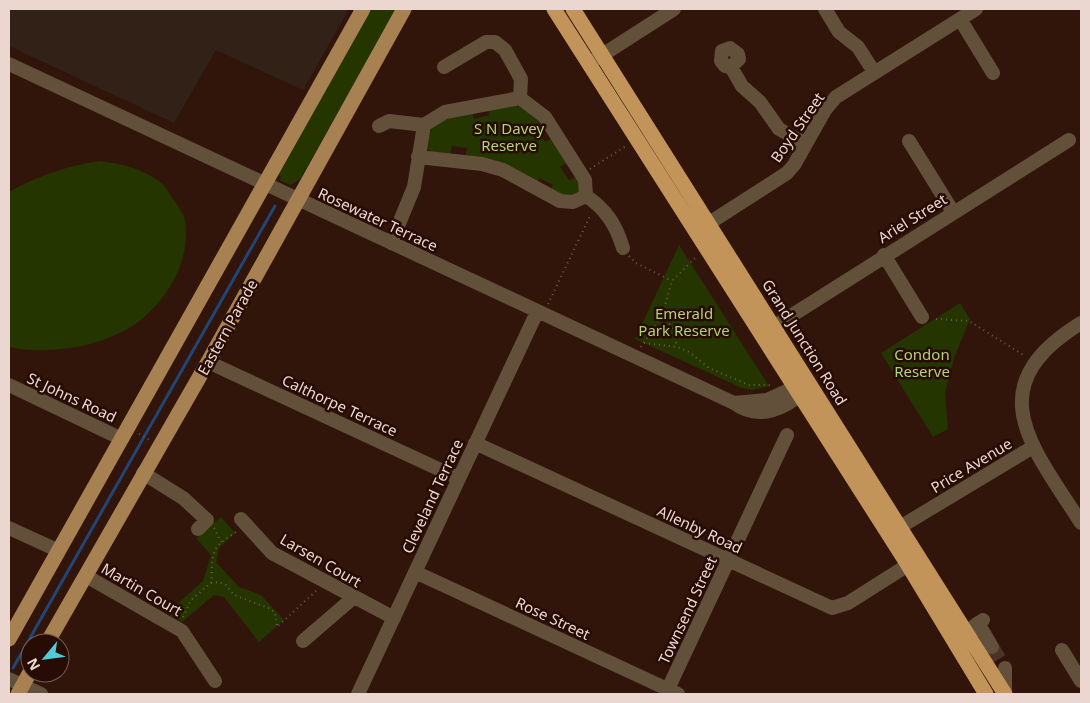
<svg xmlns="http://www.w3.org/2000/svg" width="1090" height="703" font-family="'Noto Sans',sans-serif">
<style>
.industrial{fill:#312117}
.green{fill:#253500}
.lines{fill:none;stroke-linecap:round;stroke-linejoin:round}
.stream{stroke:#204677;stroke-width:3}
.minor-tunnel{stroke:#4d3229;stroke-width:14;stroke-dasharray:14 7;stroke-linecap:butt}
.path{stroke:#71584f;stroke-width:2;stroke-dasharray:1 4;stroke-linecap:butt}
.minor{stroke:#62503a;stroke-width:14}
.major{stroke:#a78151;stroke-width:15}
.highway{stroke:#c3945a;stroke-width:15}
.labels{text-anchor:middle;dominant-baseline:central;stroke-width:5;stroke-linejoin:round;paint-order:stroke}
.street-label{font-size:15px;fill:#ebd7d0;stroke:#260c04}
.park-label{font-size:15px;fill:#b2d277;stroke:#260c04}
</style>
<rect width="100%" height="100%" fill="#31150b"/>
<path class="industrial" d="M9 9H349L303 90 216 50 174 123 9 46Z"/>
<path class="green" d="M371 9H397L300 179 291 185 281 181 279 173Z
M522 105 544 124 536 129 545 142 553 138 568 162 560 167 569 180 578 177 581 193 576 197 549 193 553 185 540 178 535 185 465 158 467 148 452 146 450 155 431 152 426 148C431 116 444 118 472 110L474 119 489 115 488 107Z
M100 161C122 164 141 168 160 182 166 186 170 195 174 200 178 206 184 214 185 220 192 260 166 303 134 325 98 348 50 355 9 347V192C38 176 66 166 100 161Z
M679 245 769 386 753 390 742 388 635 339Z
M960 303 970 319 954 358 945 393 948 429 933 437 881 353Z
M221 517 235 533 219 548 216 562 239 587 261 595 284 620 259 642 224 597 214 595 182 622 167 613 203 581 211 555 196 538Z"/>
<g class="lines">
<path class="stream" d="M13 668 275 206"/>
<path class="minor-tunnel" d="M992 647 1005 668"/>
<path class="path" d="M590 169 626 146
M629 256 636 263 672 281
M548 304 591 214
M663 316 673 329 677 347
M936 319 969 321 1025 356
M644 343 677 347 689 352 709 368 749 385H771
M641 347 662 315 672 281 696 257
M139 434 150 440
M214 528 221 542
M211 583 219 582 226 585 234 595 271 609 275 613 277 627 318 589
M183 617 191 600 211 583C213 569 209 550 223 541 227 538 232 535 236 532"/>
<path class="minor" d="M825 9 839 32 858 47 874 72
M960 19 993 73
M593 61 674 9
M9 64 734 403C759 422 787 408 807 389
M444 67 486 42H495L505 50 521 79 520 98 545 117 585 180 586 196
M731 67 739 59 738 54 730 48 722 51 721 61 725 66 731 67 742 86 760 102 779 129 806 144
M379 126 389 121 424 125
M909 141 953 212
M418 157 482 164 503 170 560 201 573 202 586 196
M586 196C606 209 616 225 623 248
M700 229 787 173 794 165 825 110 836 97 976 9
M391 243 414 187 424 125 445 112 520 98
M884 255 922 317
M1081 323C977 387 1032 446 1081 523
M775 326 1069 140
M208 362 458 478
M9 385 122 439
M734 403 767 400 795 387 805 386
M475 443 832 608 848 603 908 565
M143 473 183 498 207 520 198 529
M241 519 272 553 394 618
M900 527 1033 447
M9 528 57 550
M415 572 678 694
M86 576 182 631 215 681
M978 623 992 647
M303 641 353 598
M1062 650 1081 681
M962 655 974 626 983 620
M1005 668V694
M9 679 41 694
M668 689 787 435
M358 694 537 312"/>
<path class="major" d="M9 639 363 9
M47 643 208 362 404 9
M18 694 30 672"/>
<path class="highway" d="M554 9 908 565 986 694
M573 9 1005 694"/>
</g>
<g class="labels">
<g class="street-label">
<text transform="translate(797 127) rotate(-55)">Boyd Street</text>
<text transform="translate(912 218) rotate(-32)">Ariel Street</text>
<text transform="translate(378 219) rotate(25)">Rosewater Terrace</text>
<text transform="translate(227 327) rotate(-61)">Eastern Parade</text>
<text transform="translate(805 342) rotate(58)">Grand Junction Road</text>
<text transform="translate(72 397) rotate(25)">St Johns Road</text>
<text transform="translate(340 405) rotate(25)">Calthorpe Terrace</text>
<text transform="translate(971 465) rotate(-31)">Price Avenue</text>
<text transform="translate(432 496) rotate(-65)">Cleveland Terrace</text>
<text transform="translate(700 529) rotate(25)">Allenby Road</text>
<text transform="translate(321 560) rotate(30)">Larsen Court</text>
<text transform="translate(142 589) rotate(30)">Martin Court</text>
<text transform="translate(687 610) rotate(-65)">Townsend Street</text>
<text transform="translate(553 618) rotate(25)">Rose Street</text>
</g>
<g class="park-label">
<text x="509" y="128">S N Davey<tspan x="509" dy="17">Reserve</tspan></text>
<text x="684" y="313">Emerald<tspan x="684" dy="17">Park Reserve</tspan></text>
<text x="922" y="354">Condon<tspan x="922" dy="17">Reserve</tspan></text>
</g>
</g>
<rect width="1090" height="703" fill="none" stroke="#ebd7d0" stroke-width="20"/>
<g transform="translate(45 658) rotate(241)"><circle r="24" fill="#260c04" stroke="#755d56"/>
<path d="M0-4L9 19L0 12L-9 19Z" fill="#51ccd5"/>
<text y="-8" font-size="14" font-weight="bold" text-anchor="middle" fill="#ebd7d0">N</text>
</g>
</svg>
